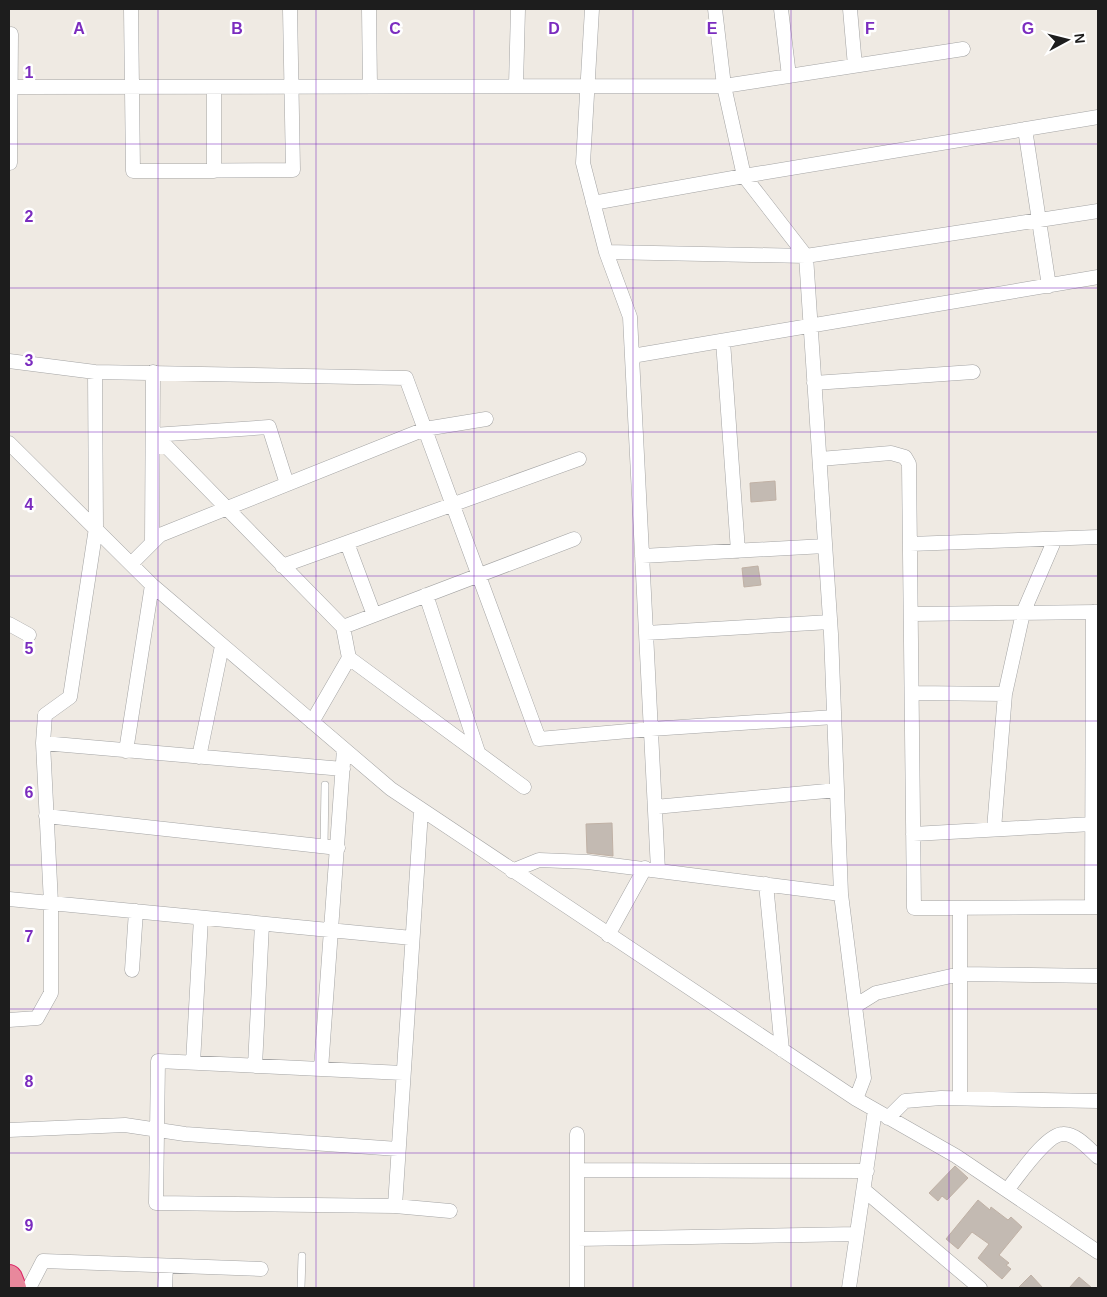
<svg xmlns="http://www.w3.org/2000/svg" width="1107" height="1297" font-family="Arial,sans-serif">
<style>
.building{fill:#c3bab2;stroke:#c0b1a5}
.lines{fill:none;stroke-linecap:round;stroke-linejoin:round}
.lane-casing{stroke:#a4a4a4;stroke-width:8}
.street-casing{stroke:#a4a4a4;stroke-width:15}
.highway-casing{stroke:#dc2164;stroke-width:28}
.lane{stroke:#fff;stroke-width:7}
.street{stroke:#fff;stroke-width:14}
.highway{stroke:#e8889c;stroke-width:26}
.grid{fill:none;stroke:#7b2cbf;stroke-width:1;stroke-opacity:0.55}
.grid-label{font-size:16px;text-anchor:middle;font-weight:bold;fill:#7b2cbf;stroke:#fff;stroke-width:5;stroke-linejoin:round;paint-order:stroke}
</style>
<rect width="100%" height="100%" fill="#efeae3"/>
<path class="building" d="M775 481 776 500 751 502 750 483Z
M758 566 761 585 744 587 742 568Z
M612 823 613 856 587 853 586 824Z
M955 1166 968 1178 947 1200 942 1196 938 1201 929 1193Z
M978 1200 990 1210 991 1207 1008 1220 1011 1217 1022 1227 999 1255 1009 1263 1006 1265 1011 1269 1002 1279 978 1258 989 1244 972 1232 958 1249 946 1239Z
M1031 1275 1043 1288H1018Z
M1079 1277 1092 1288H1069Z"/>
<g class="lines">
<defs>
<path id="lane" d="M324 846 325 785
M301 1288 302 1256"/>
<path id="street" d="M131 9 133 171 293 170 290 9
M369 9 370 86
M592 9 583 163 606 252 630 317 658 870
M715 9 724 86 744 176 806 256 831 634 841 894 864 1078 856 1099
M781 9 789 76
M850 9 855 66
M516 85 518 9
M9 87 724 86 963 49
M1025 129 1049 286
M10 163 11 34
M214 171V87
M593 203 744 176 1098 117
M606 252 806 256 1098 211
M723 341 738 551
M632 356 1098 277
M9 361 95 372 406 378 539 739 651 729 834 717
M814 383 973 372
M153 435 269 427 287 484
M9 443 152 585 391 789 856 1099 956 1156 1098 1252
M153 445 167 447 343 627 349 658 312 722
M820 459 891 453 905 457 909 464 914 908 1098 907
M152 542 153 372
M347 543 374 615
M910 544 1098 537
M642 556 825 546
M131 564 160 535 425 429 486 419
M282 566 579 459
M426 595 478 752
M911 614 1098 612
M9 624 29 635
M343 627 574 539
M646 633 830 622
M349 658 524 787
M912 693 1005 694
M43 743 343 769
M126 751 152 585
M199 757 222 646
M655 807 837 790
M421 811 395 1206 450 1211
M46 816 338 848
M994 829 1005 694 1023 613 1055 539
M913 834 1092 824
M512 871 539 860 588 862 841 894
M766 884 782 1050
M9 899 412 938
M1092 907 1093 612
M960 908V1098
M608 935 645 868
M132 970 136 911
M855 1006 876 993 960 974 1098 976
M9 1020 37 1018 51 993V903L43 743 45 715 70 697 96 528 95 372
M193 1063 201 918
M255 1066 262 924
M321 1069 344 749
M888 1118 905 1101 941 1098 1098 1101
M9 1130 125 1125 185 1134 398 1149
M578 1170 867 1171
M864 1190 980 1288
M1007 1190C1018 1177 1046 1134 1063 1134 1076 1133 1090 1150 1098 1157
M395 1206 156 1203 158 1061 403 1073
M577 1239 857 1234
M29 1288 43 1261 261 1269
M165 1288 166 1266
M577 1288V1134
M849 1288 875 1110"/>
<path id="highway" d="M9 1278 13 1288"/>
</defs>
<use href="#lane" class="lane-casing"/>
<use href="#street" class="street-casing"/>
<use href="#highway" class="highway-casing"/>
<use href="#lane" class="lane"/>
<use href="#street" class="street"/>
<use href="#highway" class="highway"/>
</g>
<path class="grid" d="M158 9V1288M316 9V1288M474 9V1288M633 9V1288M791 9V1288M949 9V1288M9 144H1098M9 288H1098M9 432H1098M9 576H1098M9 721H1098M9 865H1098M9 1009H1098M9 1153H1098"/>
<g class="grid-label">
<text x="79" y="34">A</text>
<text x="237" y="34">B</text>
<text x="395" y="34">C</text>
<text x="554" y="34">D</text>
<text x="712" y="34">E</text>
<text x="870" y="34">F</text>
<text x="1028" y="34">G</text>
<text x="29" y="78">1</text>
<text x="29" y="222">2</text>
<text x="29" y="366">3</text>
<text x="29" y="510">4</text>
<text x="29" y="654">5</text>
<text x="29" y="798">6</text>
<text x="29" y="942">7</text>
<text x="29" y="1087">8</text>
<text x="29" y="1231">9</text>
</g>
<rect width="1107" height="1297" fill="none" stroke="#1d1d1d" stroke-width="20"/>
<g transform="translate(1067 40) rotate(83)" stroke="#ffffff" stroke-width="4" paint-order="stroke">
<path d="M0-4L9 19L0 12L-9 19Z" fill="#1d1d1d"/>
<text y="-8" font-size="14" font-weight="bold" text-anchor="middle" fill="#1d1d1d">N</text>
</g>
</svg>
